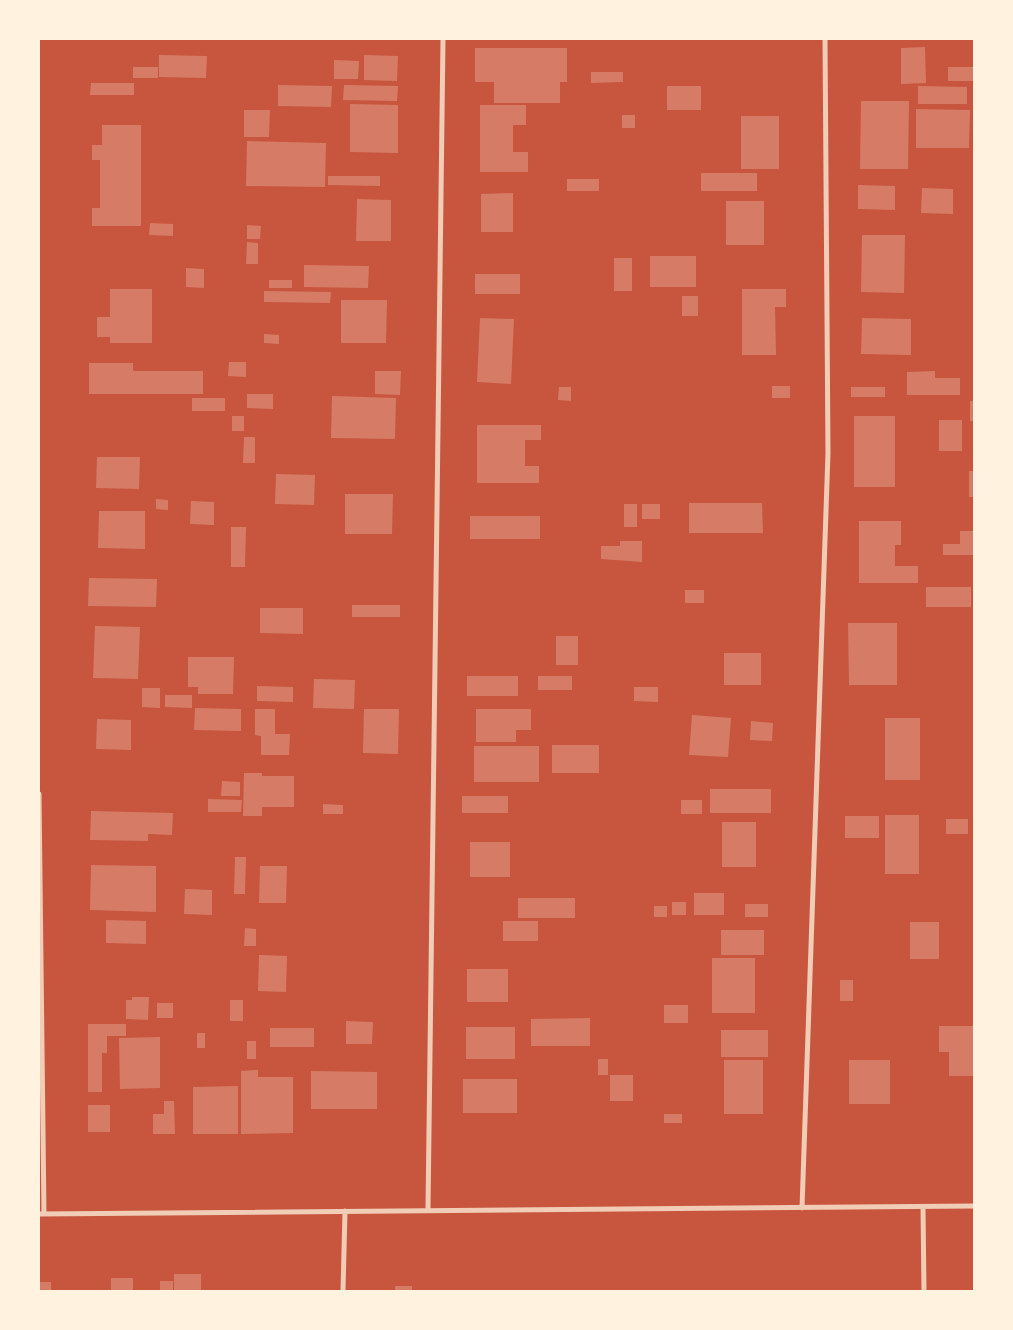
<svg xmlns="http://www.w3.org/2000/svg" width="1013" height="1330" font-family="'Noto Sans',sans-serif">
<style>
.building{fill:#d67c66}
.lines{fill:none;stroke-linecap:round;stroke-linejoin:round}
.minor{stroke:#f1ccb7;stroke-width:5}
</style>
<rect width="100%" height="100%" fill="#c8553d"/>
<path class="building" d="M925 47 926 83 901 84V48Z
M475 48H567V82H560V103H494V82H475Z
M159 55 207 56 206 78 159 77Z
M364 55 398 56 397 81 364 80Z
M334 60 359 61 358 79H334Z
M133 67H158V78H133Z
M948 67H974V81H948Z
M591 72H623V82L591 83Z
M91 83H134V95H90Z
M278 85 332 86 331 107 278 106Z
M344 85 398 86 397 101 343 100Z
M667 86H701V110H667Z
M918 86 967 87V104H918Z
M861 101H909L908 169H860Z
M350 104 398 105V153L350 152Z
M480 105H526V125H513V152H528V172H480Z
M916 109 970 110 969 148H916Z
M244 110H270L269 137H244Z
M622 115H635V128H622Z
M741 116H779V169H741Z
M102 125H141V226H92V208H100V160H92V145H102Z
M247 141 326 143 325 187 246 186Z
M701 173H757V191H701Z
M328 176H380V186L328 185Z
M567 179H599V191H567Z
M858 185 895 186V210L858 209Z
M922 188 953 189V214L921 213Z
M513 193V232H481V194Z
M357 199 391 200V241H356Z
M726 201H764V245H726Z
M150 223 173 224V236L149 235Z
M247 225 261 226 260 239H247Z
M862 235H905L904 293 861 292Z
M247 242 258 243V264H246Z
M650 256H696V287H650Z
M614 258H632V291H614Z
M304 265 369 266 368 288 304 287Z
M186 268 204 269V288L186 287Z
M475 274H520V294H475Z
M269 280H292V288H269Z
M110 289H152V343H110V337H97V317H110Z
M742 289H786V307H775L776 355H742Z
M264 291 331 292 330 303 264 302Z
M682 296H698V316H682Z
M341 300H387L386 343H341Z
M480 318 514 319 511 384 477 382Z
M862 318 911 319V355L861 354Z
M264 334 279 335V344L264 343Z
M229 362H246V377L228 376Z
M89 363H133V371H203V394H89Z
M375 371H401L400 395 375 394Z
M935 371V378H960V395H907V372Z
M772 386H790V398H772Z
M559 387H571V401L558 400Z
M851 387H885V397H851Z
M247 394H273V409L247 408Z
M332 396 396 398 395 439 331 438Z
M192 398H225V411H192Z
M970 401H974V421H970Z
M232 416H244V431H232Z
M854 416H895V487H854Z
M939 420H962V451H939Z
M477 425H541V440H525V466H539V483H477Z
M244 437H255V463H243Z
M97 457H140L139 489 96 488Z
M969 471H974V497H969Z
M276 474 315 475 314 505 275 504Z
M345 494H393L392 534H345Z
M156 499 168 500V510L156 509Z
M191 501 214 502V525L190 524Z
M689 503H762L763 533H689Z
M624 504H637V527H624Z
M642 504H660V519H642Z
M99 511H145V549L98 548Z
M470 516H540V539H470Z
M859 521H901V545H895V566H918V583H859Z
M231 527H246L245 567H231Z
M960 531H974V555H943V544H960Z
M620 541H642V562L601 559V546H620Z
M89 578 157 579 156 607 88 606Z
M926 587H971V607H926Z
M685 590H704V603H685Z
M352 605H400V617H352Z
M260 608H303V634L260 633Z
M848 623H897V685H849Z
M95 626 140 627 138 679 93 678Z
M556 636H578V665H556Z
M724 653H761V685H724Z
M188 657H234L233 694H198V687H188Z
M467 676H518V696H467Z
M538 676H572V690H538Z
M314 679 355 680 354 709 313 708Z
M257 686 293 687V702L257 701Z
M634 687H658V702L634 701Z
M142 688H160V708L142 707Z
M165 695H192V708L165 707Z
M195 708 241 709V731L194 730Z
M255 709H275V734H290L289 755H261V736L255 735Z
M364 709H399L398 754 363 753Z
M476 709H531V730H516V742H476Z
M692 715 731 718 728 757 689 755Z
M885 718H920V780H885Z
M97 719 131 720V750L96 749Z
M751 721 773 723 772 741 750 740Z
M552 745H599V773H552Z
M474 746H539V782H474Z
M244 773H262V776H294V807H262V816H243Z
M222 781 240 782V796H221Z
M710 789H771V813H710Z
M462 796H508V813H462Z
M208 799 242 800 241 812H208Z
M681 800H702V814H681Z
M323 804 343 805V814H323Z
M91 811 173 813 172 835 148 834V841L90 840Z
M885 815H919V874H885Z
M845 816H879V838H845Z
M946 819H968V834H946Z
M722 822H756V867H722Z
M470 842H510V877H470Z
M235 857H246L245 894H234Z
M91 865 156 866V912L90 910Z
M260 866H287L286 903H259Z
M185 889 212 890V915L184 914Z
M694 893H724V915H694Z
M518 898H575V918H518Z
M672 902H686V915H672Z
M745 904H768V917H745Z
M654 906H667V917H654Z
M106 920 146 921V944L106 943Z
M503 921H538V941H503Z
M910 922H939V959H910Z
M245 928 256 929V946H244Z
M721 930H764V955H721Z
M259 955 287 956 286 992 258 991Z
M712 958H755V1013H712Z
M467 969H508V1002H467Z
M840 980H853V1001H840Z
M132 997H149L148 1020 126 1019V1000H132Z
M230 1000H243V1021H230Z
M157 1003H173V1018H157Z
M664 1005H688V1023H664Z
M590 1018V1046H531V1019Z
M346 1021 373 1022 372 1044H346Z
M88 1024H126V1036H107V1053H102V1092H88Z
M939 1026H974V1076H949V1052H939Z
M466 1027H515V1059H466Z
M270 1028H314V1047H270Z
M721 1030H768V1057H721Z
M197 1033H205V1048H197Z
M160 1037V1088L120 1089 119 1038Z
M247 1041H256V1059H247Z
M598 1059H608V1075H598Z
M724 1060H763V1114H724Z
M849 1060H890V1104H849Z
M258 1070V1077H293V1133L241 1134V1071Z
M311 1071 377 1072V1109H311Z
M610 1075H633V1101H610Z
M463 1079H517V1113H463Z
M238 1086V1134H193V1087Z
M164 1101H174L175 1134H153V1114H164Z
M88 1105H110V1132H88Z
M664 1114H682V1123H664Z
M174 1274H201V1291H174Z
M111 1278H133V1291H111Z
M160 1281H173V1291H160Z
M39 1282H51V1291H39Z
M395 1286H412V1291H395Z"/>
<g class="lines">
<path class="minor" d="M39 794 44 1214
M923 1207 924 1291
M802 1208 828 453 825 39
M428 1209 443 39
M39 1214 974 1206
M343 1291 345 1211"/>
</g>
<rect width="1013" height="1330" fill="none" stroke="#fff3e0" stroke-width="80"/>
</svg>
